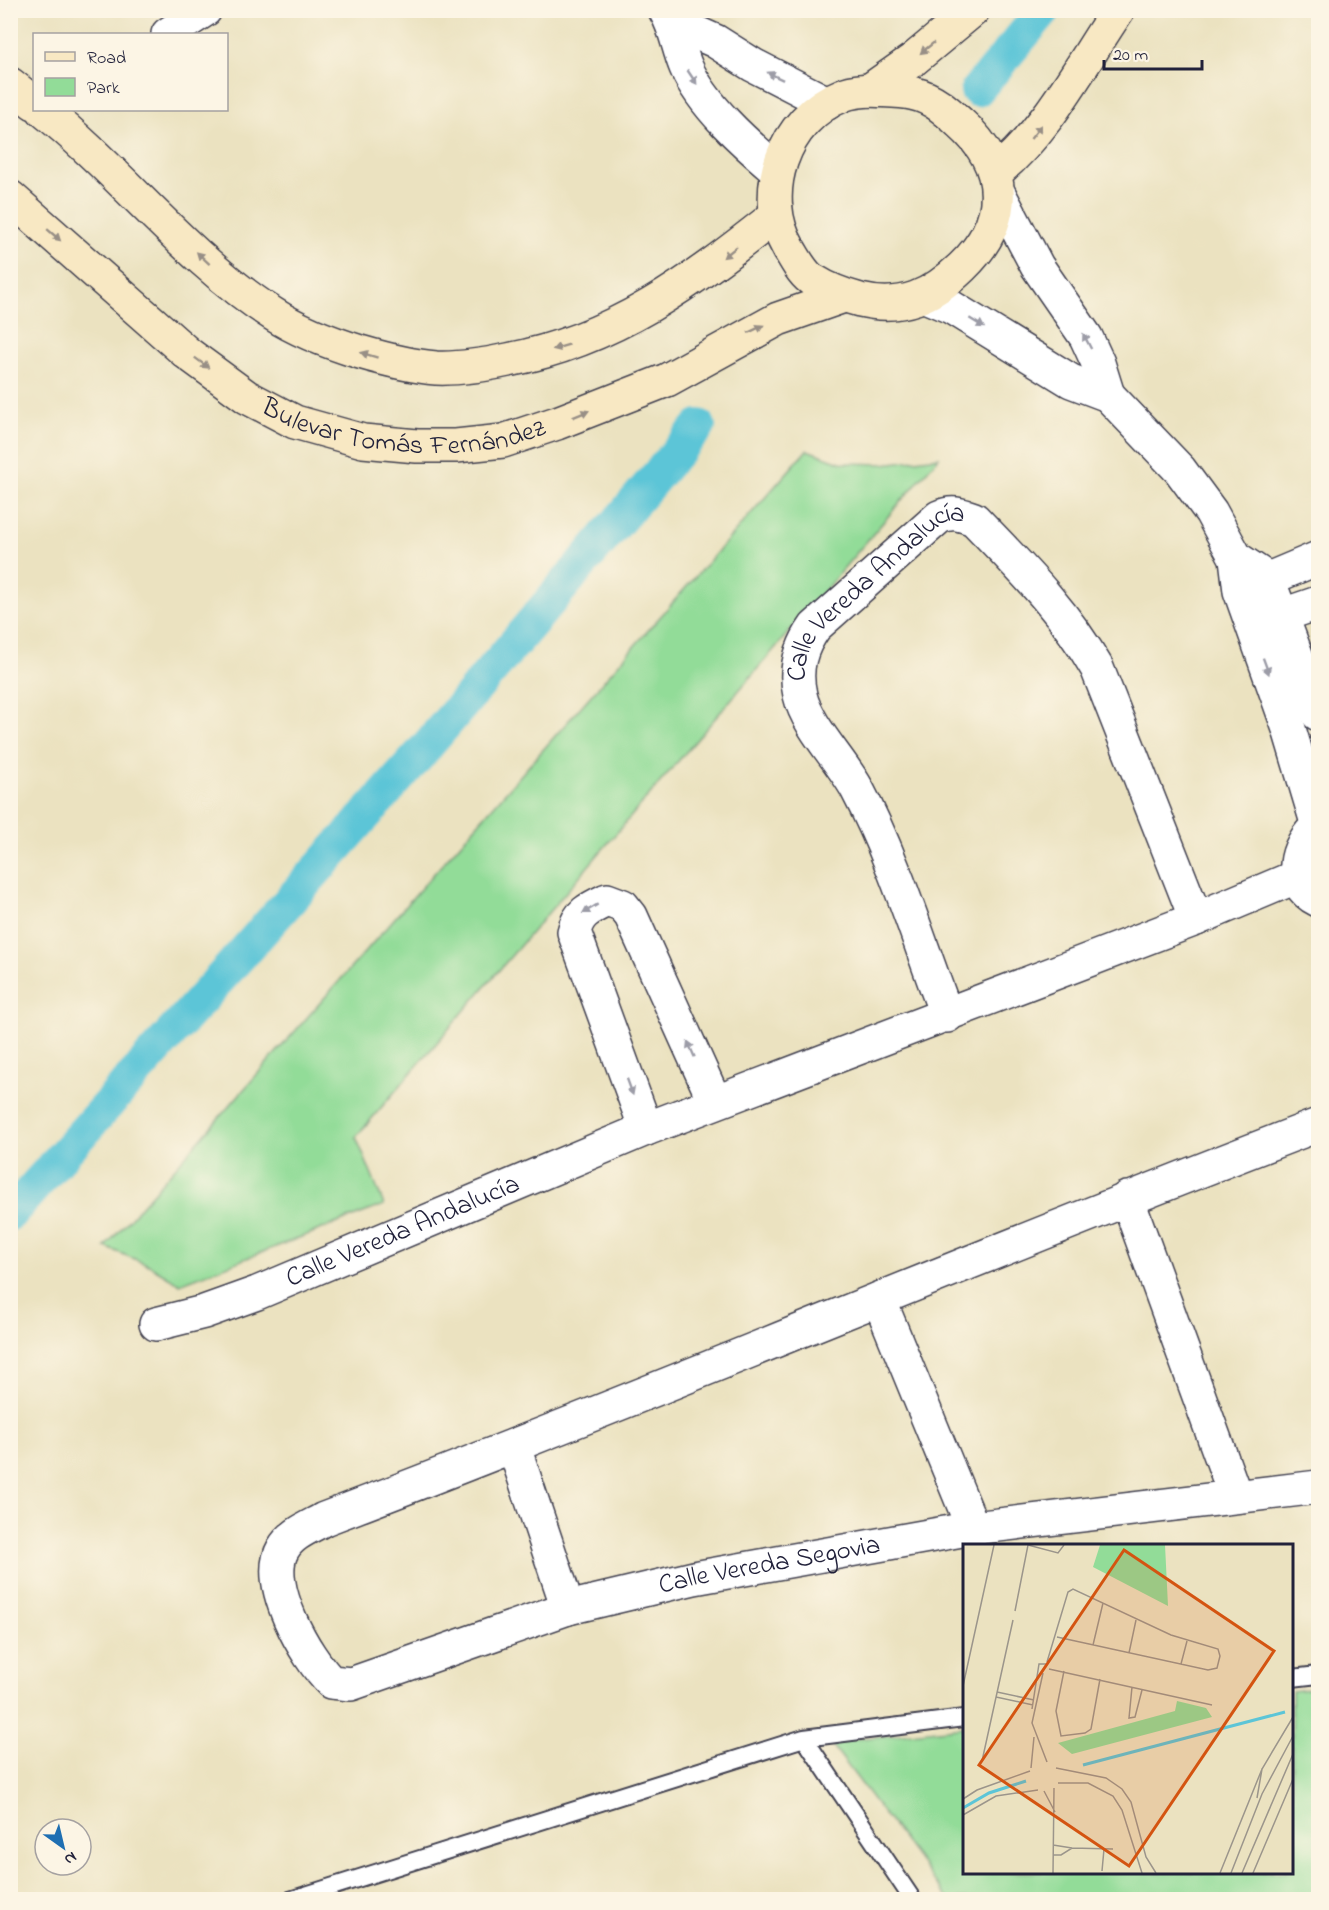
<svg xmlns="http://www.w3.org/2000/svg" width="1329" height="1910" font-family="'Indie Flower',sans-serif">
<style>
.green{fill:#92dc98;stroke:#5a7f6a;stroke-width:1.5}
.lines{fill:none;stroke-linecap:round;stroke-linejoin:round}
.canal{stroke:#5cc5d7;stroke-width:34}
.service-casing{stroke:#403f4f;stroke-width:20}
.minor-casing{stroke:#403f4f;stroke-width:36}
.secondary-casing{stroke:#403f4f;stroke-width:36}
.service{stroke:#fff;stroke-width:16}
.minor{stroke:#fff;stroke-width:33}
.secondary{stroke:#f8e8c3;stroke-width:33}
.oneway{fill:#988f86}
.oneway2{fill:#9c9ca7}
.labels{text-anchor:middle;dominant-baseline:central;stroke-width:4.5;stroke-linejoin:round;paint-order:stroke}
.street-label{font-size:27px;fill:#22223b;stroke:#fcf5e5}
.inset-river{fill:none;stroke:#5cc5d7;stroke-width:3}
.inset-road{fill:none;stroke:#9b958b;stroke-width:1.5}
.view{fill:#d45411;fill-opacity:0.15;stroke:#d45411;stroke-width:3}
.inset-edge{fill:none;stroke:#22223b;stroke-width:3}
</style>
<rect width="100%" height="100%" fill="#fcf5e5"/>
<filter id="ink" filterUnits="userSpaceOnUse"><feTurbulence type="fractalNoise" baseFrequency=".0167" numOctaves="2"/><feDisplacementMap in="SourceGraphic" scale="12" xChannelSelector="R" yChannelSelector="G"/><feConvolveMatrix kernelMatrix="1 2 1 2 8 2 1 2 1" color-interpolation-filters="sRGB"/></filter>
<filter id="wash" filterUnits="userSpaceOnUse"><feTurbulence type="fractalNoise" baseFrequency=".008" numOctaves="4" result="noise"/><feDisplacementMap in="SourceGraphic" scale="24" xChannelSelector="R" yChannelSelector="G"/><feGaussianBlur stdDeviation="1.35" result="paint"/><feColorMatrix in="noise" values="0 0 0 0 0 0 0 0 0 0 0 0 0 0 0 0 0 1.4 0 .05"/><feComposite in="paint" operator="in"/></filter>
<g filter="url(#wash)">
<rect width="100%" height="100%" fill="#ebe2c0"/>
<path class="green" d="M807 450 843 463 883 464 939 457 356 1137 384 1205 180 1284 149 1265 105 1247Z
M1318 1688V1899H948L830 1742 964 1727V1872H1292V1691Z"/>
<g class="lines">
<path class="canal" d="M977 90 1044 10
M10 1214 422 752 699 426"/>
</g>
</g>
<g filter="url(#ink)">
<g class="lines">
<defs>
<path id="service" d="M1292 1678 1318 1675
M804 1738 964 1718
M290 1900 804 1738 913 1900"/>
<g id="minor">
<path d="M665 10C676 28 678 48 686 67 702 105 746 144 777 170"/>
<path d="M672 22 715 41 753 65 827 103"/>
<path d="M168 34 205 10"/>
<path d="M999 194 1037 266 1086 337 1098 363 1108 395"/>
<path d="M925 296 951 307 1071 381 1108 395 1180 470 1211 512 1236 558 1240 591 1289 729 1318 826"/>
<path d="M1236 558 1268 579 1318 714"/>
<path d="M1247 588 1318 558"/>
<path d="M1262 622 1318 603"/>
<path d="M1318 826C1295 845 1285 884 1318 900"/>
<path id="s1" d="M947 1016C918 940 895 861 857 789 842 761 807 726 800 695 794 669 800 648 815 627L939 517C952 511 960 514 974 519 1019 566 1064 610 1097 668L1196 919"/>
<path id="s2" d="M1318 1125C985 1252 657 1393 324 1519 310 1527 291 1534 283 1549 263 1583 306 1658 331 1682L351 1684 568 1608 694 1578 973 1528 1318 1487"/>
<path d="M646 1129 574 932C578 913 590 908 607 900L623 906 631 916 715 1102"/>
<path d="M1127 1198 1235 1495"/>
<path d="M879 1299 973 1528"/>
<path id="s3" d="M156 1324 204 1312 257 1293 646 1129 1196 919 1298 876"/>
<path d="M514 1447 568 1608"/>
</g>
<g id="secondary">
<path d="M10 84 34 103"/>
<path d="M870 90C884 91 901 90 915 94 933 98 947 111 960 123 1010 167 1009 222 962 267 932 296 902 310 860 300 845 296 828 290 814 281 803 275 796 260 789 249 757 195 783 118 843 95 851 91 861 91 870 90Z"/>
<path d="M870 90 914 59 973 10"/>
<path d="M43 110C122 173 188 260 273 314 299 331 331 343 360 352 384 359 410 366 436 368 460 369 484 365 508 360 614 340 692 282 775 216"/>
<path d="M995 173C1048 130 1080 66 1118 10"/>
<path id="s4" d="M10 197 187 353 247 397 295 422 363 441 417 446H456L503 441 557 423 667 380 778 319 844 296"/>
</g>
</defs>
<use href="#service" class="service-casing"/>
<use href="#minor" class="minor-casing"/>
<use href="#secondary" class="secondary-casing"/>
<use href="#service" class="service"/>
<use href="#minor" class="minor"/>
<use href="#secondary" class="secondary"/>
</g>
<defs><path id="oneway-solid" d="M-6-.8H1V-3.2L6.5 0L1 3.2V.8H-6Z" transform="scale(1.5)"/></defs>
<g class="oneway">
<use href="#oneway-solid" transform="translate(927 48) rotate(141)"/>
<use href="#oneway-solid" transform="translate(1036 132) rotate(-52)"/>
<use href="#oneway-solid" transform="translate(54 235) rotate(41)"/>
<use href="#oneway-solid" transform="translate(730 252) rotate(141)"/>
<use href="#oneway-solid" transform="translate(203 258) rotate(-137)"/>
<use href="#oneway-solid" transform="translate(756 329) rotate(-26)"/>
<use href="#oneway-solid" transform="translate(561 347) rotate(163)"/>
<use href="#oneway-solid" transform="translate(369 355) rotate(-163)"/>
<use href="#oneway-solid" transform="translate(202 363) rotate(37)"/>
<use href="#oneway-solid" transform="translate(581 414) rotate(-22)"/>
</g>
<g class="oneway2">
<use href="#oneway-solid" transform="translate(775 76) rotate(-154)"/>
<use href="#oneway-solid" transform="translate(692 77) rotate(56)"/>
<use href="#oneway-solid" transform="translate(977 323) rotate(32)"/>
<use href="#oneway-solid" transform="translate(1087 341) rotate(-118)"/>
<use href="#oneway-solid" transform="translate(1266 666) rotate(70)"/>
<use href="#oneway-solid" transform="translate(590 909) rotate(149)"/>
<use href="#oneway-solid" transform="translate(691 1049) rotate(-114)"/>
<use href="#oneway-solid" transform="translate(630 1087) rotate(70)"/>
</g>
</g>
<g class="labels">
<g class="street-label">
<text stroke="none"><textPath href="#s4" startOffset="474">Bulevar Tomás Fernández</textPath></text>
<text stroke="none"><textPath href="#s1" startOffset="494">Calle Vereda Andalucía</textPath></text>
<text stroke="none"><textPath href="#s3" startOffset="264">Calle Vereda Andalucía</textPath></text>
<text stroke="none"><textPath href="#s2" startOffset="1725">Calle Vereda Segovia</textPath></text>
</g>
</g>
<g transform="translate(963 1544)">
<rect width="330" height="330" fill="#ebe2c0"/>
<path d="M137 1H202L205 62 130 23ZM214 157 243 164 249 173 109 210 95 199 212 167Z" fill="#92dc98"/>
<path class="inset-river" d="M120 221 322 168M0 264 26 249 63 237"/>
<path class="inset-road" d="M65 1 95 9 101 1M52 67 65 1M130 101 140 59M166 109 173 76M84 118 105 48 110 45 208 91 255 105 257 112 254 124 245 126 94 93M218 120 224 97M86 125 249 161M101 127 93 167 98 192 122 189 128 185 137 135M80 129 69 179 84 218M0 142 31 1M169 143 166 174 172 173 179 146M34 148 71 156M33 153 70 161M69 165 76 120H85M19 217 50 76M68 224 71 193M93 224 143 234 159 245 168 258 183 313 193 329M95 239H125L150 252 159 266 179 329M81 247 92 268M294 254 299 225M0 255 14 246 67 227M0 271 33 252 75 246M90 301 109 304M90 311H98L109 304 150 305M139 327 141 305M90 329 91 244M257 329 299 225 330 173M268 329 299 250 330 192M279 329 330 210M290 329 330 235"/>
<path class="view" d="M161 6 311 107 166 322 16 221Z"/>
<rect width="330" height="330" class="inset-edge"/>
</g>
<rect width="1329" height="1910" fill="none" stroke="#fcf5e5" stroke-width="36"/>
<rect x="33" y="33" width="195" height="78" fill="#fcf5e5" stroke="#a5a1a1" stroke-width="1.5"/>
<rect x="45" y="52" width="30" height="9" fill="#f8e8c3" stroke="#a5a1a1" stroke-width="1.5"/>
<text x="87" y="63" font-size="18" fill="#22223b">Road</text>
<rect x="45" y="78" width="30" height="18" fill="#92dc98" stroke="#a5a1a1" stroke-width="1.5"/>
<text x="87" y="93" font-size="18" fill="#22223b">Park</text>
<g transform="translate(63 1847) rotate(146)"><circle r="28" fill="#fcf5e5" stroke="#a5a1a1" stroke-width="1.5"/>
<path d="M0-4.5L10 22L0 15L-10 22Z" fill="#1f6fb2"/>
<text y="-9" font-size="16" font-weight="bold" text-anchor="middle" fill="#22223b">N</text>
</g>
<path d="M1104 60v9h98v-9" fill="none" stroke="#22223b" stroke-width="3"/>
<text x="1113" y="60" font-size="18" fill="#22223b" stroke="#fcf5e5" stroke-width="4.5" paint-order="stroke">20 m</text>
</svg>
